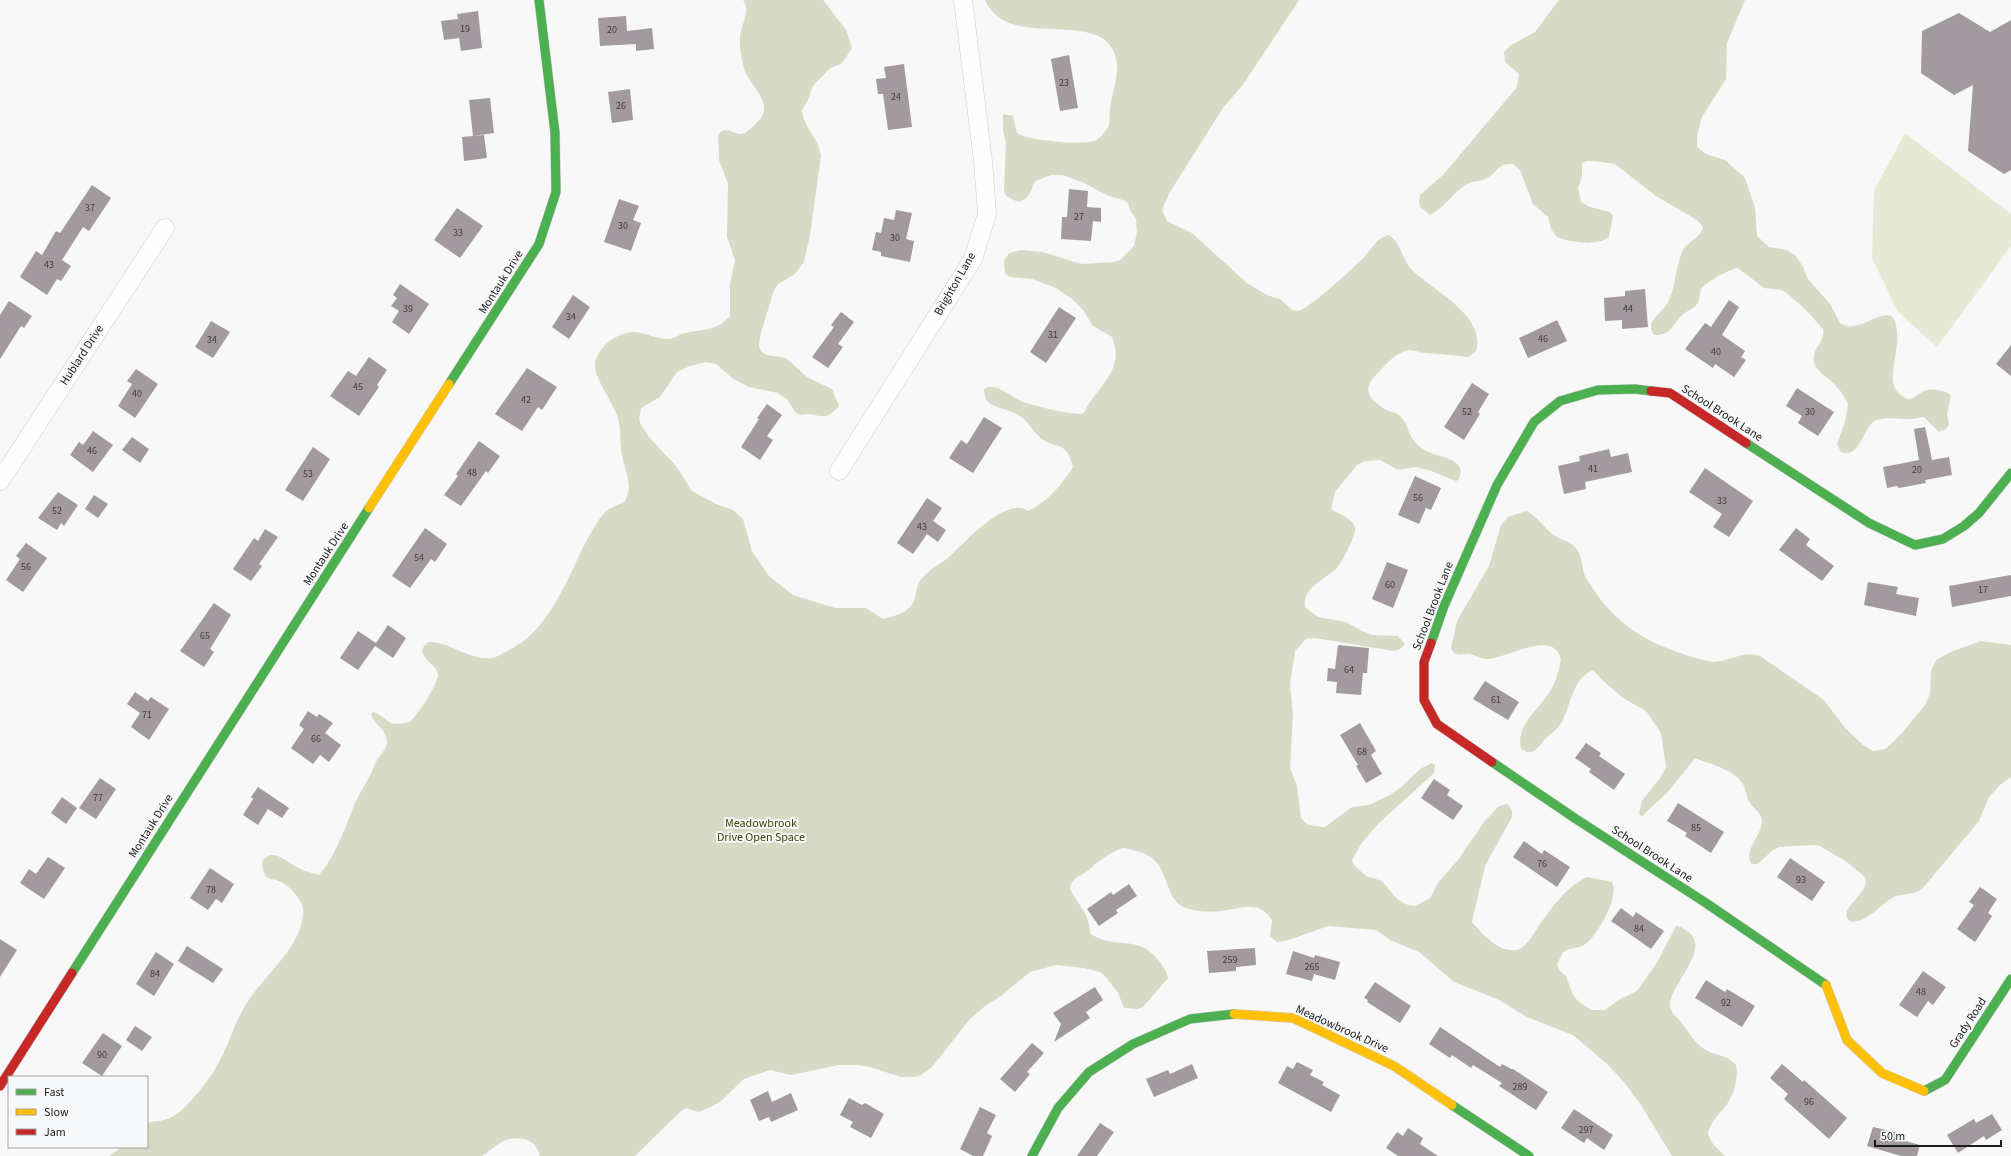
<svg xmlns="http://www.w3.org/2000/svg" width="2011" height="1156" font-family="'Source Sans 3',sans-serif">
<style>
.green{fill:#e6ead5}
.forest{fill:#d7dac4}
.building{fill:#a29a9e}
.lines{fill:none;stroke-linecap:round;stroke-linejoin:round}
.street-casing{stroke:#cdcdce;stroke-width:19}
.fast-casing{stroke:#cdcdce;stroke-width:10}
.slow-casing{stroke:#cdcdce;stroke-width:10}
.jam-casing{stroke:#cdcdce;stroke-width:10}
.street{stroke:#fefefe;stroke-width:18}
.fast{stroke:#4caf50;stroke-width:9}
.slow{stroke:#ffc107;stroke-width:9}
.jam{stroke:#c62828;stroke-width:9}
.labels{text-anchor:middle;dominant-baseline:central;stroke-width:4;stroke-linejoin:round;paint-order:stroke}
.number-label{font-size:10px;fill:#3e3c3d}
.street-label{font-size:12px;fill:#1c1d1d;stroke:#f7f8fa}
.park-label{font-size:12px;fill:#414600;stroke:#f7f8fa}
</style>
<rect width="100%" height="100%" fill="#f8f8f9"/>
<path class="green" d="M1905 133 2011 214V246L1937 347 1898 312 1872 258 1874 191Z"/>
<path class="forest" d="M743 0H823L846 30 852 48 845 59 841 64 830 68 813 86 808 100 802 110C803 127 819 138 821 156L810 235 804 262 795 274 778 284 774 290 760 336 759 346 762 352 767 355 786 358 807 377 832 389 839 406C822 425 821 411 800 415L795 412 787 399 778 393 749 387 732 378 716 364 706 362 690 366 677 372 660 397 641 408 639 419 641 425 649 437 676 466 692 491 716 504 733 510 743 519 752 551 769 576 793 595 835 608H866L883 619C896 616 911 612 915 598 917 589 917 582 924 576 931 568 941 564 949 557 964 543 1007 495 1028 511 1049 501 1061 485 1073 467 1066 441 1060 450 1043 440 1034 434 1029 422 1020 416 1011 410 998 409 989 403 985 399 984 394 984 389L987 387C1001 385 1014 400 1026 403 1045 408 1062 413 1081 414L1084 413C1097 385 1126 371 1112 337L1093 326 1083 310 1072 299 1056 288 1032 279 1009 277 1005 273 1004 261 1009 253 1021 250 1043 252 1081 264 1114 262 1120 260 1134 246 1137 232 1136 219 1131 212 1128 203 1123 200 1109 196 1082 182 1062 175H1051L1035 181C1031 191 1030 198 1018 202L1006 196 1004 190 1006 142 1003 131V114L1013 116 1017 133C1028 141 1081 145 1094 141 1100 139 1105 131 1109 126 1110 118 1109 110 1111 102 1114 89 1118 76 1117 63 1109 2 1008 55 985 0H1299L1242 86 1223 108 1170 192 1162 210 1167 221 1192 233 1247 283 1267 295 1280 299 1292 310 1298 311C1311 308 1353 268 1364 257 1371 250 1378 236 1389 235 1402 244 1402 260 1412 270 1432 290 1487 316 1476 351L1468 357C1454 355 1440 354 1426 353 1418 353 1412 348 1405 351 1395 354 1386 364 1379 372 1362 387 1366 398 1385 409 1389 412 1395 412 1399 415 1410 424 1406 438 1423 449 1434 457 1450 455 1459 466 1462 470 1461 476 1458 480L1456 481 1431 471 1416 467 1398 470 1380 460 1365 461 1357 465 1335 492 1331 509C1338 514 1351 517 1355 527 1357 534 1342 563 1336 569 1325 579 1302 588 1305 607L1318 617 1346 622 1362 631 1373 635 1398 636 1405 644 1400 649 1394 651 1315 638 1306 639 1295 651 1290 685 1293 715 1290 768 1297 786 1301 818 1308 825 1325 827 1352 807 1369 805 1388 796 1400 788 1420 769 1432 763 1435 765 1434 773 1378 824 1361 844 1352 860 1354 865 1366 876 1382 881 1398 900 1408 905 1415 906 1430 898 1438 883 1458 860 1484 822 1499 806 1508 804 1512 812V817L1485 866 1472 922C1483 935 1499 953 1518 950 1528 945 1534 933 1540 924 1553 906 1566 887 1587 877L1612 882C1620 896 1597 937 1584 945 1578 949 1570 947 1563 952L1557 964 1559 970 1566 976 1573 995 1578 1001 1591 1010H1605L1620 999 1637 991 1658 961 1676 926C1681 926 1684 929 1687 931 1713 948 1670 984 1670 1005 1670 1013 1678 1018 1682 1023 1689 1033 1695 1044 1706 1050 1715 1056 1729 1055 1736 1065 1739 1077 1734 1094 1727 1104 1719 1115 1710 1121 1708 1134L1713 1144 1725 1156H1672L1641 1105 1624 1082 1606 1063 1573 1035 1527 1017 1499 1000 1454 982 1419 952 1390 940 1376 930 1328 926 1286 941 1277 942 1270 936 1272 920C1258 899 1240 909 1222 911 1210 912 1200 912 1189 909 1158 900 1176 857 1132 850 1129 849 1126 848 1123 848 1116 849 1097 862 1092 867 1084 876 1071 876 1070 889L1087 917 1091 934C1116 951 1137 932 1160 962 1163 967 1167 972 1168 978L1143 1007 1137 1009 1124 1008 1118 993 1106 977 1100 972 1084 968 1056 965 1030 972 1001 996 985 1006 970 1019 932 1067 921 1075 914 1077H901L870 1067 857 1065H839L791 1075 770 1070 744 1079 721 1101 711 1107 698 1112 686 1108 681 1111 635 1156H540C536 1137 516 1134 500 1143 494 1146 489 1152 482 1156H109L122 1147H147V1124C152 1120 159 1122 164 1120 171 1118 178 1114 183 1109 196 1096 209 1080 218 1064 229 1045 234 1024 245 1006 262 976 305 946 303 909 302 900 290 887 283 883 272 876 263 884 262 862 272 847 284 860 295 866 301 870 309 872 316 874L319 875 323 870C338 850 346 825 355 803 361 790 370 778 375 764 378 756 388 749 387 740 386 729 374 725 371 714L373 712C390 718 385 728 410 722 417 716 438 684 438 675 438 663 411 656 428 642 450 641 469 661 492 658 498 657 503 653 509 650 551 630 568 575 589 536 594 528 598 520 604 513 609 507 618 506 625 501 635 483 622 467 621 448 620 437 621 426 617 415 612 401 593 376 595 363 598 346 619 331 635 332 646 333 657 339 668 339 673 339 677 336 682 334 694 330 710 331 721 324 724 322 727 319 730 316V285L735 260 727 237 728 184 719 160 718 135C726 124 733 135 742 134 747 133 758 122 761 118 773 100 747 84 744 68 742 59 739 47 740 38 740 25 752 12 743 0Z
M1559 0H1745L1727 43 1726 79 1702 117 1697 135V147L1706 154 1725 160 1745 178 1755 208 1757 236 1769 247 1787 250 1795 255 1802 265 1808 279 1830 304 1840 323C1857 335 1876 311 1892 316 1906 337 1887 372 1895 388 1897 393 1902 396 1907 399 1914 399 1916 396 1922 392 1929 387 1944 390 1951 395L1947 415 1949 424 1946 429 1939 432 1924 417C1919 417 1916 419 1911 419 1899 420 1883 415 1872 423 1863 431 1858 460 1841 452L1837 444 1845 422 1848 404C1845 397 1839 388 1833 383 1826 376 1817 372 1814 362 1811 349 1826 341 1823 329L1804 308 1789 295 1782 290 1764 288 1738 268C1731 268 1705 283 1701 289 1699 294 1701 299 1697 304 1693 309 1687 311 1682 315 1671 325 1672 336 1654 335 1644 321 1661 314 1667 304 1676 288 1675 267 1683 250 1688 241 1701 238 1703 227L1697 220 1656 196 1615 164 1593 161H1586L1582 164V177L1578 188 1581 202 1590 207 1610 212 1613 216 1609 237 1602 241 1588 243 1570 241 1557 237 1551 229 1548 217 1533 204 1520 170 1513 164C1497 163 1498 172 1487 178 1480 182 1472 180 1466 185 1452 193 1445 208 1430 215L1420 207 1419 201 1420 195 1444 174 1517 87 1519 74 1505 62 1504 52 1511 45 1535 32Z
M1526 511C1536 515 1543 526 1551 533 1558 540 1570 540 1576 548 1582 556 1582 565 1584 574 1586 578 1589 583 1592 587 1619 631 1663 651 1712 662 1729 662 1743 650 1760 656L1824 700 1845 728 1863 745 1873 751 1885 749 1890 745 1903 732 1925 705 1930 694 1931 671 1936 660 1953 651 1981 641 2011 645V777L2000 785 1989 797 1979 821 1922 889C1910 897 1901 892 1892 898 1880 905 1865 925 1849 921L1846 915C1849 900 1869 894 1865 877L1847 862 1820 846 1814 845 1779 847 1773 850 1758 864H1752C1742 852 1762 835 1762 821 1761 811 1753 809 1749 801 1746 796 1746 789 1743 784 1734 769 1709 764 1695 758L1668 792 1642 816 1639 814 1642 801 1660 778 1666 767 1661 733 1646 711 1623 698 1601 679 1593 670C1572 679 1571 705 1562 722 1557 730 1550 734 1544 740 1540 746 1535 753 1527 752L1521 749C1515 724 1540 709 1551 690 1556 681 1559 670 1561 660 1555 627 1504 660 1487 659 1481 659 1475 655 1469 654 1461 654 1455 657 1451 648L1457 621 1489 566 1501 525 1508 517Z"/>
<path class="building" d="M478 11 482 48 461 51 459 38 444 40 441 21 458 19 457 14Z
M1959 13 1990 32 2011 20V170L2004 174 1968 151 1973 85 1954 95 1921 73 1922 31Z
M626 16 627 31 652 28 654 49 636 51V44L600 46 598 18Z
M1069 55 1078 108 1060 111 1051 59Z
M904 64 912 127 888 130 883 94H878L876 79 886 78 884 67Z
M630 89 633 120 612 123 608 92Z
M490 98 494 133 473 136 469 100Z
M484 135 487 158 464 161 462 137Z
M92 185 111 198 89 231 83 227 62 260 71 266 61 281 57 279 47 295 20 277 36 251 42 255 56 231 60 233Z
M1069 189 1088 191 1087 207 1101 208V222L1093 221 1091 241 1061 239 1062 217H1067Z
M619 199 639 206 633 220 641 223 631 251 604 242Z
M457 208 483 226 460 258 434 240Z
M896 210 912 213 906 239 914 241 910 262 881 256V252L872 250 876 232 881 233 884 218 894 220Z
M400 284 429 304 409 334 392 322 399 311 391 306 397 298 393 295Z
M1645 289 1648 327 1622 329V320L1605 321 1604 298 1625 296V291Z
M573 295 590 307 569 339 552 327Z
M1729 300 1739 307 1722 335 1745 351 1741 357 1746 360 1734 377 1715 364 1713 368 1685 349 1705 323 1711 327Z
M9 301 32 316 24 328 21 326 0 359V315Z
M1059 307 1076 318 1046 363 1030 352Z
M841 312 854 322 838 344 843 347 828 368 812 357 834 327 831 325Z
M1557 320 1567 341 1528 358 1519 338Z
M211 321 230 332 213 358 195 347Z
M2011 345V376L1996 364Z
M369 357 387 370 377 385 379 387 359 416 330 396 348 371 356 376Z
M527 368 557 387 542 410 538 407 522 431 495 414Z
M136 369 158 384 135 418 118 406 132 384 127 381Z
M1472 383 1489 394 1478 412 1480 414 1464 440 1444 427Z
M1797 388 1834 412 1818 436 1798 423 1802 416 1786 406Z
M767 404 782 415 767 436 773 440 760 460 741 447 759 419 757 418Z
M984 417 1002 428 973 473 949 458 961 440 967 444Z
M1925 427 1932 460 1949 457 1952 475 1925 480 1926 483 1899 488 1897 486 1887 488 1883 467 1919 460 1914 429Z
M93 431 113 445 93 472 70 455 79 442 83 445Z
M132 437 149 449 140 463 122 450Z
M479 441 500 456 488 473 486 471 461 506 444 495 458 476 456 474Z
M313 447 330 459 303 501 285 490Z
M1609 449 1611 457 1628 453 1632 472 1585 482 1586 489 1564 494 1558 466 1580 461 1579 456Z
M1705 468 1753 501 1729 537 1713 527 1722 514 1689 492Z
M1415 476 1441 488 1431 510 1426 508 1419 524 1398 515Z
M58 492 78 505 64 526 61 523 57 530 38 518Z
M94 495 108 504 98 518 85 509Z
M927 498 942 508 933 521 946 530 938 542 927 534 913 554 897 543Z
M425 528 447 544 435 562 431 559 410 588 392 576Z
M1796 528 1810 539 1806 545 1834 566 1822 581 1779 550Z
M265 529 278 537 259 564 262 566 251 581 233 569 254 538 258 541Z
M26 543 47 558 23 592 6 580 20 559 16 556Z
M1387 562 1408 570 1393 608 1372 599Z
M2011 575V596L1952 607 1949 586Z
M1868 582 1898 587 1896 594 1919 598 1916 616 1864 605Z
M214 603 231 615 210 649 214 652 204 667 180 651Z
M388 625 406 638 393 658 375 646 358 670 340 658 358 631 376 643Z
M1338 645 1369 648 1367 673H1363L1361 695 1336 693 1337 682 1327 681 1328 668 1335 669Z
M1485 681 1519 702 1508 720 1473 699Z
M135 692 148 701 151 697 169 709 149 740 131 727 140 713 127 704Z
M308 711 317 717 319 714 333 723 325 733 341 745 329 762 320 755 313 764 291 748 304 729 299 725Z
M1360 723 1376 751 1371 755 1382 774 1366 783 1356 766 1358 765 1340 735Z
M1586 743 1601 753 1599 756 1625 774 1614 790 1589 772 1591 769 1575 758Z
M100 778 116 789 96 819 79 808Z
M1434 779 1450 790 1447 795 1463 806 1453 820 1421 798Z
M258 787 289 808 282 818 268 809 258 825 243 815 253 799 251 797Z
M62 797 77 808 66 824 51 813Z
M1678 803 1724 832 1711 853 1685 836 1687 833 1667 821Z
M1524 841 1542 854 1544 850 1570 867 1557 887 1513 857Z
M48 857 65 868 44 899 20 883 29 869 36 874Z
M1790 858 1825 882 1812 901 1777 877Z
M210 868 234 884 222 903 216 899 208 910 190 898Z
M1129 884 1137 896 1116 910 1118 913 1099 926 1087 909 1111 892 1113 895Z
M1980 887 1997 899 1988 913 1992 916 1975 942 1957 929 1974 905 1969 902Z
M1621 908 1633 917 1636 912 1664 931 1651 949 1611 921Z
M0 939 17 950 0 977Z
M187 946 223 969 213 983 178 961Z
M1255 948 1256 965 1236 967V971L1209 973 1207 951Z
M1293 951 1314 958 1315 955 1340 962 1335 980 1314 974 1312 981 1286 974Z
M156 952 174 964 154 996 136 984Z
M1923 971 1946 987 1933 1005 1928 1001 1917 1017 1899 1005Z
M1706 980 1725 992 1727 989 1755 1006 1742 1027 1695 998Z
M1375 982 1411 1006 1400 1023 1367 1002 1368 1000 1364 998Z
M1095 987 1103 1000 1086 1012 1090 1018 1054 1042 1061 1024 1053 1013Z
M135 1026 152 1037 142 1051 126 1040Z
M1440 1027 1500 1067 1502 1064 1511 1069H1513L1548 1092 1536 1110 1499 1086 1502 1083 1473 1065 1471 1068 1452 1055 1450 1058 1429 1044Z
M103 1033 122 1046 102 1076 82 1063Z
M1032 1043 1044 1053 1027 1072 1030 1074 1015 1092 1000 1079Z
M1297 1062 1313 1070 1310 1075 1324 1082 1322 1085 1340 1095 1331 1112 1278 1083 1287 1066 1293 1069Z
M1192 1064 1198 1078 1154 1097 1146 1079 1168 1070 1170 1074Z
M1782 1064 1803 1082 1804 1080 1847 1118 1829 1139 1784 1099 1788 1094 1770 1078Z
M768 1091 772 1102 791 1093 798 1110 771 1122 769 1117 759 1121 750 1100Z
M849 1098 862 1105 865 1103 884 1114 871 1138 850 1127 853 1122 840 1115Z
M980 1107 996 1115 987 1133 992 1136 983 1156H973L960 1149Z
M1574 1109 1613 1135 1604 1150 1587 1138 1584 1143 1561 1128Z
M1992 1114 2002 1130 1986 1140 1984 1136 1958 1153 1947 1135 1974 1119 1976 1123Z
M1100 1123 1114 1132 1097 1156H1077Z
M1873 1127 1903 1134 1902 1140 1920 1145 1917 1156H1901L1867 1146Z
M1408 1128 1423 1138 1420 1144 1438 1156H1398L1386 1148 1397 1132 1403 1136Z"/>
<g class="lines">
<defs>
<path id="street" d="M839 471 973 259 987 214 983 161 963 0
M0 481 165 228"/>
<path id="fast" d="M449 384 539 244 556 192 555 133 539 0
M1746 443 1869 523 1915 545 1943 539 1964 526 1979 513 2011 473
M1431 643 1444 606 1497 485 1534 422 1560 401 1598 390 1635 389 1651 391
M1492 762 1576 819 1706 903 1826 985
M72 973 369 508
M1924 1091 1945 1080 2011 979
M1452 1105 1529 1156
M1032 1156 1058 1108 1089 1072 1133 1044 1190 1019 1234 1014"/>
<path id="slow" d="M369 508 449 384
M1826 985 1847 1040 1882 1073 1924 1091
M1234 1014 1293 1018 1394 1066 1452 1105"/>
<path id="jam" d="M1651 391 1670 393 1746 443
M1431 643 1424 662V700L1437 724 1492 762
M0 1086 72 973"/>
</defs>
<use href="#street" class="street-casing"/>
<use href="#fast" class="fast-casing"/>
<use href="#slow" class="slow-casing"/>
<use href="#jam" class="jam-casing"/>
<use href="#street" class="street"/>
<use href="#fast" class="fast"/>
<use href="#slow" class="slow"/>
<use href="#jam" class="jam"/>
</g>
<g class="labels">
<g class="number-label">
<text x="465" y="29">19</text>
<text x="612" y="30">20</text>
<text x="1064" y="83">23</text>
<text x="896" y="97">24</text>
<text x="621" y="106">26</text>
<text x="90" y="208">37</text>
<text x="1079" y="217">27</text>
<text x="623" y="226">30</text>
<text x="458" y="233">33</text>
<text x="895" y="238">30</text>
<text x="49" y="265">43</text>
<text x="408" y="309">39</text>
<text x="1628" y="309">44</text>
<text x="571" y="317">34</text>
<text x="1053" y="335">31</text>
<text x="1543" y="339">46</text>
<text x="212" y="340">34</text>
<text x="1716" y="352">40</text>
<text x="358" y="387">45</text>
<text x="137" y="394">40</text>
<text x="526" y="400">42</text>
<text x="1467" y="412">52</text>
<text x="1810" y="412">30</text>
<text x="92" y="451">46</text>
<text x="1593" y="469">41</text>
<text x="1917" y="470">20</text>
<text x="472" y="473">48</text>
<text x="308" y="474">53</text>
<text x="1418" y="498">56</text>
<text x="1722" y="501">33</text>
<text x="57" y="511">52</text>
<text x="922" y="527">43</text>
<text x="419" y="558">54</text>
<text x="26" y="567">56</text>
<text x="1390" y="585">60</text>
<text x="1983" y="590">17</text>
<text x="205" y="636">65</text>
<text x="1349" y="670">64</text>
<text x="1496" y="700">61</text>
<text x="147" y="715">71</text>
<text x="316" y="739">66</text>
<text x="1362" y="752">68</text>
<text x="98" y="798">77</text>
<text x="1696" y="828">85</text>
<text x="1542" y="864">76</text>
<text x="1801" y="880">93</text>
<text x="211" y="890">78</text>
<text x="1639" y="929">84</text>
<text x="1230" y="960">259</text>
<text x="1312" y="967">265</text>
<text x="155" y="974">84</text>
<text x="1921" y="992">48</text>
<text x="1726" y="1003">92</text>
<text x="102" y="1055">90</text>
<text x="1520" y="1087">289</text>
<text x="1809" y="1102">96</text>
<text x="1586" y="1130">297</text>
</g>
<g class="street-label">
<text transform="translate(501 282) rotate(-58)">Montauk Drive</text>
<text transform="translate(955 284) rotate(-60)">Brighton Lane</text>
<text transform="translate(82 355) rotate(-57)">Hublard Drive</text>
<text transform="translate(1722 413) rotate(33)">School Brook Lane</text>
<text transform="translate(326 554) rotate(-57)">Montauk Drive</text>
<text transform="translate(1433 606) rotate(-69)">School Brook Lane</text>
<text transform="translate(151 826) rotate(-58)">Montauk Drive</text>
<text transform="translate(1652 854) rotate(33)">School Brook Lane</text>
<text transform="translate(1968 1023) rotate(-57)">Grady Road</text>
<text transform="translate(1342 1029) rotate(24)">Meadowbrook Drive</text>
</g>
<g class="park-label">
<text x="761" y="823">Meadowbrook<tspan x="761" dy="14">Drive Open Space</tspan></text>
</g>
</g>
<rect x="8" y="1076" width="140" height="72" fill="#f7f8fa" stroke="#9fa0a2"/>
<rect x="16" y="1089" width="20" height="6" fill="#4caf50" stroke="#9fa0a2"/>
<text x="44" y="1096" font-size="12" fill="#1c1d1d">Fast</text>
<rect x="16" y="1109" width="20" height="6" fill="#ffc107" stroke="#9fa0a2"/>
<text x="44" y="1116" font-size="12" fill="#1c1d1d">Slow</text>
<rect x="16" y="1129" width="20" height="6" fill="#c62828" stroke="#9fa0a2"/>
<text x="44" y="1136" font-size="12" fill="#1c1d1d">Jam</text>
<path d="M1875 1140v6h126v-6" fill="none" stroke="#1c1d1d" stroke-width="2"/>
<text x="1881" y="1140" font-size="12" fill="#1c1d1d" stroke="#f7f8fa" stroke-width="3" paint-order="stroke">50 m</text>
</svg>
